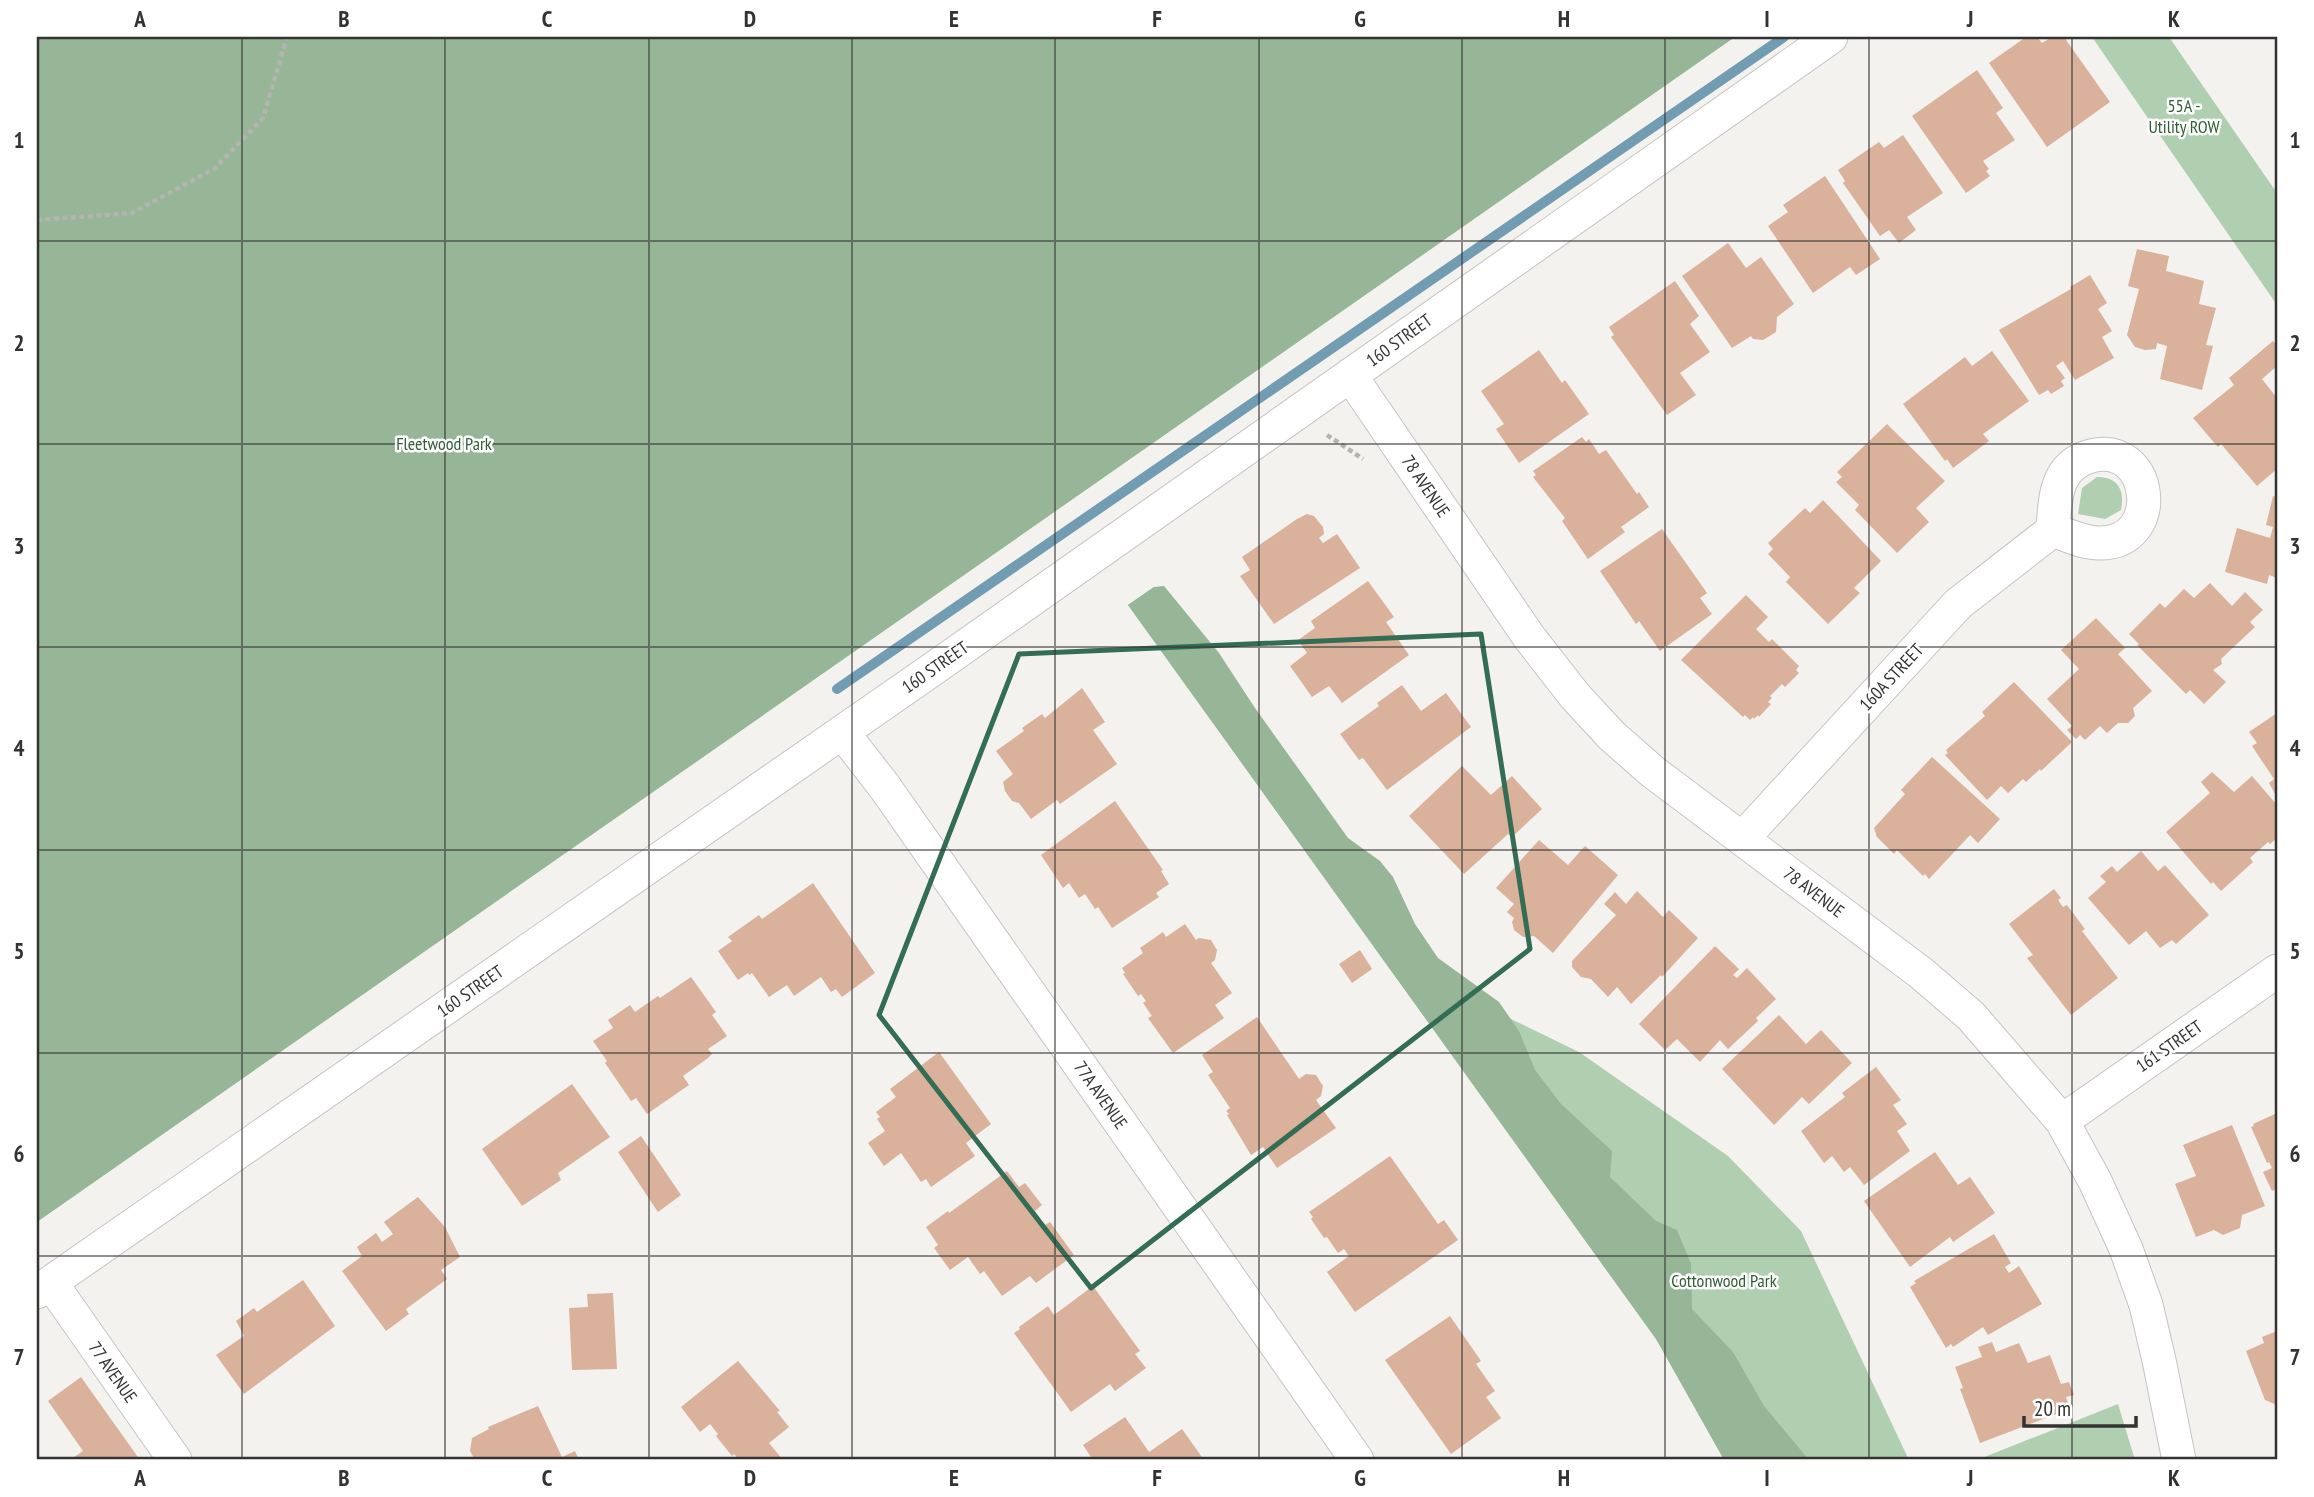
<svg xmlns="http://www.w3.org/2000/svg" width="2314" height="1497" font-family="'PT Sans Narrow',sans-serif">
<style>
.green{fill:#b0ceb0}
.forest{fill:#96b697}
.lines{fill:none;stroke-linecap:round;stroke-linejoin:round}
.stream{stroke:#719cb2;stroke-width:10}
.building{fill:#dab19b}
.street-casing{stroke:#c4c4c0;stroke-width:35}
.path{stroke:#b5b4b1;stroke-width:4.5;stroke-dasharray:5 3.5;stroke-linecap:butt}
.street{stroke:#fff;stroke-width:33}
.marked{fill:none;stroke:#346d56;stroke-width:5;stroke-linejoin:round}
.grid{fill:none;stroke:#333331;stroke-width:2;stroke-opacity:0.55}
.labels{text-anchor:middle;dominant-baseline:central;stroke-width:5;stroke-linejoin:round;paint-order:stroke}
.park-label{font-size:18px;fill:#305f34;stroke:#fff}
.street-label{font-size:18px;fill:#333331;stroke:#fff}
.neatline{fill:none;stroke:#333331;stroke-width:2.5}
.grid-label{font-size:23px;text-anchor:middle;font-weight:bold;fill:#333331}
</style>
<rect width="100%" height="100%" fill="#f3f2ef"/>
<path class="green" d="M2092 37H2169L2277 193V305Z
M2097 477C2118 477 2125 490 2121 510L2105 519 2078 514 2082 488Z
M1154 587 1447 988 1579 1052 1728 1156 1801 1231 1909 1460H1732L1656 1339 1128 605Z
M2118 1404 2135 1460H1977Z"/>
<path class="forest" d="M37 37H1735L37 1222Z
M1164 586 1219 653 1255 708 1348 838 1380 861 1393 877 1415 924 1438 958 1499 1002 1519 1031 1535 1070 1561 1104 1612 1151 1610 1177 1656 1221 1677 1230 1691 1264 1692 1309 1733 1352 1764 1406 1809 1460H1724L1656 1339 1128 605 1154 587Z"/>
<g class="lines">
<path class="stream" d="M837 689 1784 37"/>
</g>
<path class="building" d="M2026 37H2037L2042 43 2052 37H2064L2110 102 2047 147 1989 63Z
M1977 70 2003 108 1996 113 2015 140 1983 161 1989 169 1986 171 1990 176 1966 193 1912 116Z
M1903 135 1943 193 1907 217 1916 230 1899 243 1889 230 1880 236 1843 183 1845 181 1838 170 1879 142 1884 148Z
M1825 176 1880 259 1856 275 1850 267 1813 293 1768 226 1788 212 1783 205Z
M1728 243 1746 268 1761 257 1794 304 1777 317 1776 332 1763 340 1753 339 1751 336 1732 348 1682 276Z
M2137 249 2169 256 2166 271 2204 281 2199 304 2216 308 2206 345 2213 346 2202 390 2160 379 2167 346 2157 343 2156 349 2145 350 2135 347 2127 335 2139 289 2128 286Z
M2090 275 2107 303 2098 309 2112 331 2102 337 2114 358 2075 380 2063 361 2056 366 2065 378 2061 381 2064 386 2051 394 2048 390 2039 395 1999 330 2071 289 2070 287Z
M1675 281 1699 316 1690 324 1710 352 1680 373 1696 395 1667 415 1611 337 1614 335 1609 327Z
M2273 341 2277 346V366L2262 379 2277 398V469L2257 486 2221 444 2218 447 2193 418 2234 385 2229 378Z
M1539 350 1562 383 1565 380 1589 414 1519 463 1496 429 1504 424 1481 391Z
M1992 351 2029 401 1983 434 1989 441 1953 468 1947 459 1945 461 1903 404 1965 357 1972 366Z
M1887 424 1945 481 1916 508 1929 522 1897 553 1855 510 1859 505 1836 482 1842 477 1837 472Z
M1582 437 1586 442 1589 439 1599 454 1606 450 1637 494 1639 492 1649 507 1621 527 1625 532 1588 559 1562 521 1565 518 1533 477 1536 475 1533 471Z
M2273 496 2277 497V578L2269 575 2267 584 2225 572 2237 528 2270 538 2273 527 2266 525Z
M1823 500 1881 561 1854 588 1860 593 1828 624 1786 582 1790 577 1768 554 1773 549 1768 543 1805 508 1810 513Z
M1307 514 1314 516 1323 527 1324 534 1319 538 1323 543 1337 534 1360 568 1274 624 1240 576 1250 570 1242 557 1297 519Z
M1662 529 1707 593 1700 598 1712 614 1660 651 1639 621 1636 624 1600 571Z
M1368 581 1394 617 1386 622 1409 655 1342 703 1329 686 1312 697 1290 666 1307 653 1298 640 1315 628 1311 621Z
M2210 583 2232 606 2245 592 2263 610 2250 622 2255 627 2221 659 2222 664 2213 670 2226 682 2204 704 2190 690 2186 694 2137 645 2139 644 2129 634 2160 603 2165 608 2184 589 2194 598Z
M1746 595 1768 617 1756 629 1769 642 1772 639 1799 666 1796 670 1799 673 1785 687 1782 684 1770 696 1772 698 1768 702 1771 704 1759 717 1758 715 1754 719 1753 717 1750 720 1745 715 1743 717 1681 660Z
M2096 618 2125 648 2118 654 2152 691 2133 708 2135 716 2128 723H2118L2107 733 2100 726 2085 740 2080 735 2076 739 2067 730 2072 726 2047 699 2079 669 2061 650Z
M2014 682 2072 742 2041 771 2040 769 2026 782 2023 779 2008 793 2001 786 1987 800 1945 755 1948 753 1946 750 1985 716 1982 712Z
M1402 685 1421 711 1446 693 1471 727 1387 790 1363 758 1359 760 1340 734 1379 706 1377 703Z
M1082 688 1105 722 1093 730 1117 764 1060 804 1057 800 1031 819 1019 803 1012 801 1005 791 1003 782 1013 774 996 751 1024 731 1022 728 1042 714 1045 718Z
M2277 713V792L2275 794 2269 783 2274 779 2252 746 2257 743 2249 732Z
M1932 757 2000 819 1978 843 1970 835 1929 879 1925 874 1923 876 1897 850 1894 854 1877 837 1874 828 1905 794 1901 790Z
M1462 766 1491 795 1512 776 1542 809 1512 837 1508 834 1464 874 1409 816Z
M2212 772 2234 792 2252 776 2277 805 2276 835 2277 838 2270 844 2268 842 2250 858 2253 862 2221 891 2213 882 2211 884 2166 832 2210 793 2201 782Z
M1115 801 1163 870 1161 871 1169 884 1156 893 1159 897 1112 928 1098 907 1095 909 1085 894 1079 898 1069 883 1063 888 1041 855Z
M1539 840 1568 865 1585 846 1618 875 1553 953 1534 936 1523 937 1514 930 1512 922 1514 918 1507 912 1514 904 1496 888Z
M2141 851 2158 871 2165 865 2209 915 2176 944 2172 940 2160 948 2146 931 2129 945 2088 898 2106 882 2100 876 2112 866 2117 872Z
M813 883 875 973 842 997 836 989 831 992 821 977 794 996 787 985 769 997 752 973 749 975 748 973 738 980 718 951 732 941 728 937 759 915 762 919Z
M2054 889 2061 898 2058 900 2063 907 2067 905 2085 929 2082 931 2118 978 2071 1015 2027 958 2033 955 2009 924Z
M1637 891 1663 917 1669 910 1698 938 1662 977 1661 975 1631 1004 1617 987 1608 997 1591 979 1581 977 1572 967V961L1616 915 1604 904 1615 892 1626 904Z
M1185 924 1196 940 1199 938 1211 940 1217 950 1215 960 1211 963 1232 993 1215 1005 1224 1018 1173 1053 1148 1018 1152 1016 1143 1003 1146 1001 1141 994 1138 996 1123 974 1125 973 1122 968 1143 953 1140 948 1163 932 1166 937Z
M1715 946 1739 969 1733 975 1737 978 1747 968 1776 999 1756 1018 1758 1021 1728 1049 1720 1040 1700 1062 1677 1039 1665 1050 1639 1024Z
M1360 950 1372 969 1352 983 1339 964Z
M691 977 716 1012 712 1015 727 1036 708 1049 712 1054 708 1058 683 1076 689 1085 647 1114 636 1098 631 1101 605 1063 607 1061 593 1041 613 1028 608 1020 630 1005 635 1012 658 996 660 998Z
M1779 1015 1806 1044 1821 1030 1852 1063 1809 1104 1802 1097 1774 1125 1722 1069Z
M1257 1017 1299 1079 1306 1074 1316 1075 1323 1086 1321 1096 1316 1100 1336 1128 1277 1168 1263 1147 1251 1155 1227 1115 1229 1114 1226 1111 1230 1108 1208 1075 1213 1072 1202 1055Z
M939 1052 991 1124 966 1143 975 1156 931 1187 926 1179 921 1182 901 1153 884 1166 868 1143 885 1131 877 1119 880 1117 876 1112 896 1097 890 1089Z
M1876 1067 1901 1100 1893 1105 1907 1124 1897 1131 1910 1151 1864 1185 1850 1167 1844 1172 1832 1156 1824 1163 1801 1131 1845 1097 1842 1093Z
M572 1084 610 1137 558 1173 561 1180 522 1206 482 1149Z
M2277 1113V1189L2272 1191 2263 1172 2272 1168 2269 1162 2267 1163 2251 1127 2254 1126 2253 1124Z
M2232 1125 2265 1206 2242 1215 2240 1228 2223 1235 2214 1230 2196 1237 2175 1184 2196 1176 2183 1145Z
M641 1136 681 1195 658 1212 618 1152Z
M1935 1152 1958 1185 1970 1177 1995 1213 1953 1242 1950 1237 1910 1267 1864 1201Z
M1390 1156 1438 1224 1444 1220 1458 1240 1355 1312 1327 1272 1349 1256 1344 1249 1338 1253 1327 1237 1324 1238 1311 1219 1313 1217 1309 1212Z
M1007 1171 1019 1187 1025 1183 1042 1205 1035 1211 1045 1225 1050 1222 1074 1255 1036 1283 1030 1276 1002 1296 984 1271 980 1274 968 1257 950 1270 934 1248 938 1245 926 1227 948 1211 949 1213Z
M418 1197 445 1227 460 1257 441 1270 447 1279 406 1309 409 1314 386 1331 342 1271 362 1256 357 1247 376 1233 382 1242 393 1234 384 1222Z
M1994 1234 2011 1263 2005 1267 2009 1273 2019 1266 2042 1304 1988 1335 1983 1327 1953 1347 1951 1344 1946 1348 1910 1287 1916 1283 1914 1281Z
M303 1280 335 1326 244 1394 216 1355 244 1336 236 1321 254 1308 257 1312Z
M1093 1286 1140 1351 1135 1354 1146 1368 1115 1391 1110 1384 1071 1412 1014 1333 1020 1329 1019 1327 1048 1306 1054 1315Z
M613 1293 617 1369 572 1370 569 1308 588 1307 587 1294Z
M1450 1316 1481 1361 1476 1364 1495 1391 1486 1397 1501 1418 1451 1454 1385 1360Z
M2277 1331V1405L2265 1400 2246 1351 2264 1343 2262 1337Z
M1992 1342 1996 1352 2019 1343 2028 1363 2050 1355 2061 1384 2069 1382 2074 1395 2066 1397 2070 1409 1980 1443 1960 1389 1963 1388 1955 1367 1982 1357 1978 1347Z
M738 1361 780 1411 777 1412 789 1427 769 1443 783 1460H739L734 1454 732 1456 716 1436 718 1434 710 1424 700 1432 681 1407Z
M81 1377 140 1460H70L83 1451 48 1401Z
M538 1406 562 1457 575 1451 579 1460H475L470 1451 472 1438 489 1429 488 1427Z
M1125 1417 1149 1452 1182 1429 1204 1460H1093L1083 1445Z"/>
<g class="lines">
<defs>
<path id="street" d="M1350 375 1529 637 1575 696 1612 736 1653 772 1921 973 1971 1016 2062 1121 2095 1181 2126 1249 2146 1305 2159 1360 2179 1460
M842 732 884 786 1357 1460
M1743 838 1958 604 2053 530C2055 500 2055 465 2091 456 2153 440 2166 544 2099 543 2084 543 2067 535 2053 530
M2062 1121 2277 971
M51 1283 175 1460
M37 1292 930 671 1831 37"/>
</defs>
<use href="#street" class="street-casing"/>
<path class="path" d="M37 220 132 213 214 169 263 118 287 37
M1327 435 1363 459"/>
<use href="#street" class="street"/>
</g>
<path class="marked" d="M1481 634 1530 949 1091 1288 879 1015 1019 654Z"/>
<path class="grid" d="M242 37V1460M445 37V1460M649 37V1460M852 37V1460M1055 37V1460M1259 37V1460M1462 37V1460M1665 37V1460M1869 37V1460M2072 37V1460M37 241H2277M37 444H2277M37 647H2277M37 850H2277M37 1053H2277M37 1256H2277"/>
<g class="labels">
<g class="park-label">
<text x="2184" y="105">55A -<tspan x="2184" dy="21">Utility ROW</tspan></text>
<text x="444" y="443">Fleetwood Park</text>
<text x="1724" y="1280">Cottonwood Park</text>
</g>
<g class="street-label">
<text transform="translate(1399 340) rotate(-36)">160 STREET</text>
<text transform="translate(1426 486) rotate(56)">78 AVENUE</text>
<text transform="translate(935 667) rotate(-35)">160 STREET</text>
<text transform="translate(1891 677) rotate(-47)">160A STREET</text>
<text transform="translate(1814 892) rotate(37)">78 AVENUE</text>
<text transform="translate(470 991) rotate(-35)">160 STREET</text>
<text transform="translate(2169 1046) rotate(-35)">161 STREET</text>
<text transform="translate(1101 1095) rotate(55)">77A AVENUE</text>
<text transform="translate(113 1372) rotate(55)">77 AVENUE</text>
</g>
</g>
<rect width="2314" height="1497" fill="none" stroke="#ffffff" stroke-width="77"/>
<path d="M2024 1416v10h112v-10" fill="none" stroke="#333331" stroke-width="3.5"/>
<text x="2034" y="1416" font-size="21" fill="#333331" stroke="#ffffff" stroke-width="5" paint-order="stroke">20 m</text>
<rect x="38" y="38" width="2238" height="1420" class="neatline"/>
<g class="grid-label">
<text x="140" y="27">A</text>
<text x="344" y="27">B</text>
<text x="547" y="27">C</text>
<text x="750" y="27">D</text>
<text x="954" y="27">E</text>
<text x="1157" y="27">F</text>
<text x="1360" y="27">G</text>
<text x="1564" y="27">H</text>
<text x="1767" y="27">I</text>
<text x="1970" y="27">J</text>
<text x="2174" y="27">K</text>
<text x="19" y="148">1</text>
<text x="2295" y="148">1</text>
<text x="19" y="351">2</text>
<text x="2295" y="351">2</text>
<text x="19" y="554">3</text>
<text x="2295" y="554">3</text>
<text x="19" y="756">4</text>
<text x="2295" y="756">4</text>
<text x="19" y="959">5</text>
<text x="2295" y="959">5</text>
<text x="19" y="1162">6</text>
<text x="2295" y="1162">6</text>
<text x="19" y="1365">7</text>
<text x="2295" y="1365">7</text>
<text x="140" y="1486">A</text>
<text x="344" y="1486">B</text>
<text x="547" y="1486">C</text>
<text x="750" y="1486">D</text>
<text x="954" y="1486">E</text>
<text x="1157" y="1486">F</text>
<text x="1360" y="1486">G</text>
<text x="1564" y="1486">H</text>
<text x="1767" y="1486">I</text>
<text x="1970" y="1486">J</text>
<text x="2174" y="1486">K</text>
</g>
</svg>
